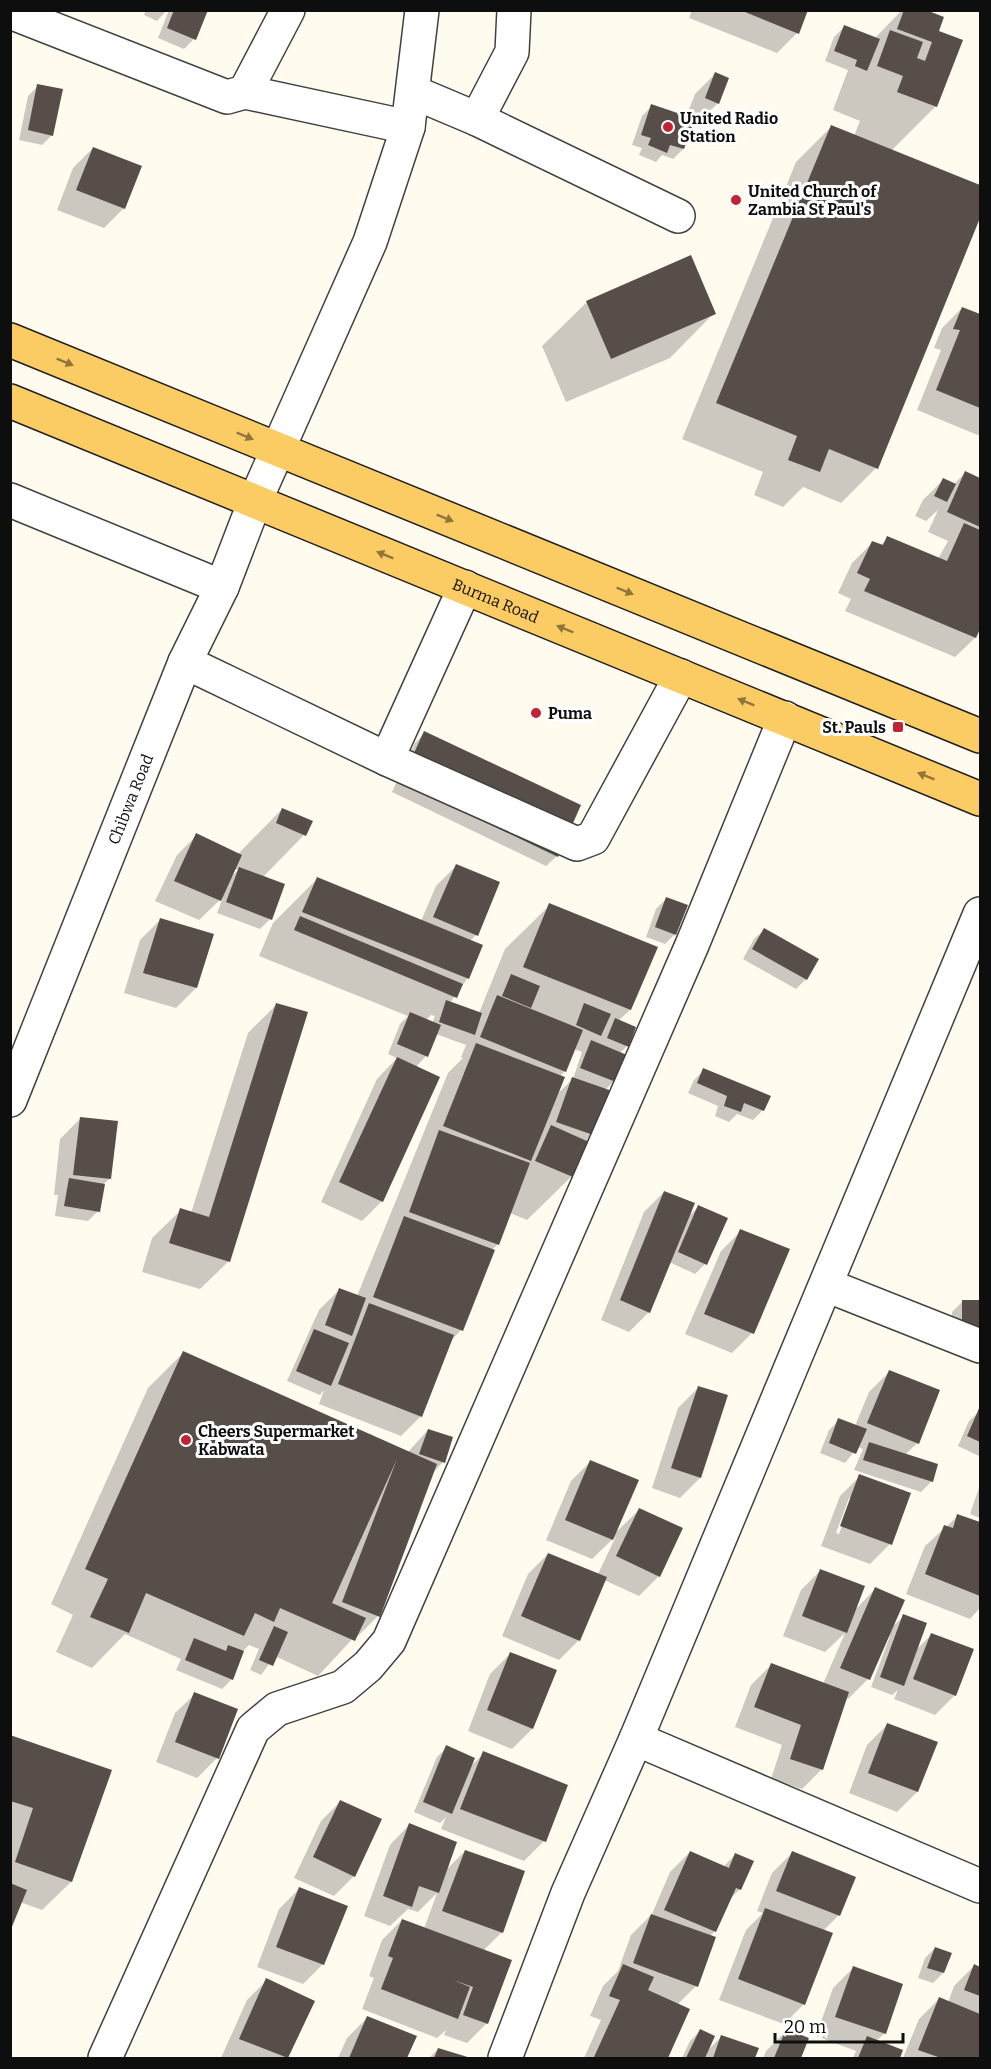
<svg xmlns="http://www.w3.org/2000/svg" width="991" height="2069" font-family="Bitter,serif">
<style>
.shadow{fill:#0003;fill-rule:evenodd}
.building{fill:#574e4a}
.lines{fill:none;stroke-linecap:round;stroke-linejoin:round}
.minor-casing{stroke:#414141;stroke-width:36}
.major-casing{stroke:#1f1f1f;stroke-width:36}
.minor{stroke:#fff;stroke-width:33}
.major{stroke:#fbcc63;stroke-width:33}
.oneway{fill:#90763d}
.poi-dot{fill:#c12334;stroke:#fff;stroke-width:2}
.labels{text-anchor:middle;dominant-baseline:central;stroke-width:6;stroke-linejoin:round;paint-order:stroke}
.poi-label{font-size:16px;font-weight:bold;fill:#0e0e0e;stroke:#fff;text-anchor:start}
.street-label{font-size:16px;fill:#0e0e0e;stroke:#fff}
</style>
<rect width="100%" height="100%" fill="#fffbef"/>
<path class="shadow" d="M146 10H167L157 21 144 15Z
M169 10H206L194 39 184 49 158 38Z
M692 10H806L797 33 777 53 689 18Z
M902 10H921L937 32 936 106 891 151 980 187V214L876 468 841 503 803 487 783 507 754 495 763 472 682 439 796 162 831 127 854 136 860 121 833 110 848 70 825 61 834 37 844 27 874 39Z
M715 74 718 103 698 123 693 121 683 149 673 159 662 155 656 162 639 155 642 148 632 145 642 116 652 106 686 117 695 94Z
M38 86 52 135 42 145 19 140 28 96Z
M93 148 124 208 104 228 57 210 73 168Z
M587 302 714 313 670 358 566 402 542 346Z
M962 308 980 316V436L917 410 941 350 934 348 942 328Z
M965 473 980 479V625L975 638 955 657 845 611 851 599 838 593 852 563 872 543 880 546 888 538 938 559 948 541 928 532 938 510 926 521 915 516 923 500 943 480 953 485Z
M425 733 579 806 556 857 546 866 392 792 415 743Z
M282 809 304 835 263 877 270 919 260 929 217 913 223 897 199 920 155 901 177 855 197 835 238 854ZM234 868 238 870 230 878Z
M456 866 476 935 470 941 481 945 467 979 450 1003 479 1013 505 949 550 905 656 948 630 1010 618 1021 627 1046 620 1053 614 1081 605 1090 597 1136 572 1176 527 1220 510 1213 498 1244 491 1251 461 1330 449 1343 421 1416 401 1436 319 1404 324 1390 320 1395 287 1381 319 1310 339 1290 357 1296 448 1073 463 1058 461 1057 466 1045 436 1034 426 1056 416 1067 382 1201 362 1221 321 1202 377 1079 397 1058 388 1054 400 1024 408 1016 259 956 273 923 317 879 421 921 436 886ZM431 1015 435 1016 432 1023 426 1020ZM574 1049 582 1052 573 1079 555 1096 559 1077 565 1071Z
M666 899 675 934 665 944 646 937 656 909Z
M160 920 196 988 176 1008 124 993 140 940Z
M764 930 806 979 796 989 743 959 754 939Z
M277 1004 229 1261 200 1289 142 1272 152 1238 181 1210 191 1213 248 1033Z
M704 1070 763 1110 753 1120 737 1114 729 1122 715 1116 718 1106 688 1093 694 1080Z
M80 1119 110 1178 103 1185 98 1211 88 1221 55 1216 58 1195H54L60 1139Z
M664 1192 687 1218 699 1206 705 1264 695 1274 669 1262 649 1312 629 1332 601 1320 644 1212Z
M741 1231 752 1333 732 1353 685 1334 721 1251Z
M962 1302H980V1345L952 1344V1312Z
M183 1353 408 1452 428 1430 443 1462 432 1474 378 1616 358 1636 356 1635 318 1676 275 1656 261 1675 250 1670 259 1649 249 1645 241 1653 232 1679 222 1689 176 1670 181 1659 125 1634 92 1668 56 1652 73 1615 51 1604 148 1388Z
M889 1372 917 1443 905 1455 936 1465 931 1482 921 1492 854 1470 863 1449 858 1447 845 1463 820 1453 829 1430 839 1420 855 1426 869 1392Z
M698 1388 726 1396 700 1478 680 1498 652 1488 678 1408Z
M980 1411V1455L979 1456 958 1446 969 1421Z
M591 1461 614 1534 639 1510 659 1576 639 1596 604 1580 579 1640 559 1660 502 1636 528 1574 548 1554 598 1574 616 1536 592 1559 546 1540 571 1481Z
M860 1476 909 1494 890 1544 870 1564 821 1546 840 1496ZM849 1498H852L839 1534 836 1533Z
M980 1485V1518L970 1514Z
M958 1516 980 1523V1608L970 1619 906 1594 925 1546Z
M821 1570 854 1611 875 1589 890 1629 904 1616 915 1651 931 1635 955 1695 935 1715 894 1699 898 1690 892 1695 871 1687 890 1636 888 1635 868 1679 848 1699 845 1698 822 1769 802 1789 771 1779 782 1745 735 1727 751 1685 771 1665 823 1684 845 1633 825 1652 783 1636 801 1590Z
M510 1654 532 1729 512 1749 468 1731 490 1674Z
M195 1694 217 1758 197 1778 156 1762 175 1713Z
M887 1725 936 1743 917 1792 897 1812 849 1793 867 1745Z
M10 1737 110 1771 71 1882 42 1910 20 1902 10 1926Z
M447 1747 470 1767 484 1753 544 1841 524 1861 441 1829 446 1817 440 1823 414 1812 437 1757Z
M341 1801 354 1876 334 1896 294 1878 321 1821Z
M409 1825 445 1871 465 1851 502 1932 483 1951 487 2023 467 2043 444 2035 446 2030 437 2038 362 2009 374 1978 369 1976 382 1940 402 1920 424 1929 437 1893 418 1912 408 1909 390 1926 364 1916 390 1845Z
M690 1852 723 1867 735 1855 740 1889 728 1901 715 1931 710 1936 696 1986 677 2005 688 2010 666 2058H584L601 2020 590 2016 603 1986 618 1971 631 1935 652 1914 670 1872Z
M792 1853 839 1915 823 1931 804 2004 784 2024 719 2000 746 1930 763 1913 757 1911 772 1873Z
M299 1889 323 1964 303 1984 257 1967 279 1909Z
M935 1948 943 1973 933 1983 918 1978 925 1958Z
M974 1966 980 1969V2058H903L919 2019 939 1999 948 2003 954 1986Z
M853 1968 885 2033 876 2041 901 2051 898 2058H853L856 2051 816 2036 833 1988Z
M267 1980 313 2001 286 2058H221L247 2000Z
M367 2018 415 2037 406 2058H338L347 2038Z
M700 2031 707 2051 721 2037 757 2049 753 2058H682L690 2041Z
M786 2031 807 2039 799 2058H763L766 2051Z
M438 2049 466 2058H429Z"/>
<path class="building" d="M174 10H208L196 40 167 28Z
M740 10H808L799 34Z
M904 10H926L944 17 939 31 963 40 937 107 897 92 903 76 877 66 890 30 923 42 917 58 925 61 932 42 897 29Z
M844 25 880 39 867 71 855 66 857 60 834 51Z
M715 72 729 78 719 104 705 98Z
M37 84 63 89 53 136 28 130Z
M651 104 695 119 684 149 670 145 667 153 648 145 651 138 641 135Z
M831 125 980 185V218L878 469 829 449 820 472 788 460 797 436 716 403Z
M93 147 142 166 125 209 76 190Z
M691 255 716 314 611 359 586 301Z
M962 307 980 314V408L936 390 960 330 953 329Z
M965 471 980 478V527L947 512Z
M943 478 956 484 947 502 934 496Z
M964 523 980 530V629L976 638 864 591 870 579 857 573 872 541 883 545 887 536 947 561Z
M424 731 581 805 558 857 401 782Z
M282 808 313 821 306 836 276 823Z
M196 833 242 855 221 901 174 881Z
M456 864 500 882 478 936 433 917Z
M239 867 285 884 272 920 226 902Z
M317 877 483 945 469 979 302 912Z
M666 897 688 905 676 935 655 927Z
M549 903 658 947 631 1010 523 967Z
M300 916 463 984 457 998 294 930Z
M160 918 214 934 197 988 143 973Z
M764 928 819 959 807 980 752 949Z
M511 974 540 986 531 1008 502 996Z
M497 995 583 1030 566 1072 480 1037Z
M446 1000 482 1013 475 1035 439 1022Z
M276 1003 308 1012 230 1262 169 1243 180 1208 209 1217Z
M584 1003 611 1014 601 1036 576 1025Z
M410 1012 441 1025 428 1057 397 1044Z
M615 1018 636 1027 629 1047 607 1038Z
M591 1040 627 1055 616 1082 580 1068Z
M476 1043 565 1077 531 1161 443 1126Z
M397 1057 440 1077 383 1202 339 1182Z
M703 1068 771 1096 764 1111 744 1103 741 1112 724 1106 727 1096 697 1083Z
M572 1077 615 1092 599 1137 556 1122Z
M80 1117 118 1121 111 1179 73 1175Z
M551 1125 589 1142 573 1177 535 1161Z
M439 1130 530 1163 499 1245 409 1212Z
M69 1178 105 1184 100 1212 64 1206Z
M664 1191 695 1203 650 1313 620 1300Z
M698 1205 728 1218 707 1265 678 1252Z
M404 1216 495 1250 463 1331 373 1297Z
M740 1229 790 1249 754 1334 704 1314Z
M339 1288 366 1298 352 1336 325 1325Z
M962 1300H980V1335H962Z
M369 1303 454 1335 422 1417 338 1384Z
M314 1329 349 1343 331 1386 296 1371Z
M183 1351 437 1464 380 1617 342 1602 397 1459 332 1603 366 1618 355 1641 280 1608 274 1622 255 1613 244 1636 146 1593 129 1633 90 1617 108 1579 85 1569Z
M889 1370 940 1390 919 1444 867 1423Z
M698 1386 728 1395 701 1478 671 1468Z
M980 1406V1442L967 1436Z
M838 1418 867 1429 856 1454 829 1443Z
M428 1429 453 1437 445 1463 419 1454Z
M869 1442 938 1464 933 1482 863 1460Z
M590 1460 639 1480 613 1540 565 1520Z
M859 1474 911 1493 892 1545 840 1526Z
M639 1508 683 1528 660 1577 616 1556Z
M957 1514 980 1522V1596L925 1574 944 1525 953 1528Z
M548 1553 607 1577 580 1641 521 1616Z
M820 1569 865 1586 847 1633 802 1616Z
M875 1587 905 1600 870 1680 840 1668Z
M903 1614 927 1623 904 1686 880 1677Z
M274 1626 288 1632 273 1666 259 1660Z
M931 1633 974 1649 956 1696 913 1679Z
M194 1638 226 1651 228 1645 244 1651 233 1680 185 1660Z
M510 1652 557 1670 533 1729 487 1710Z
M771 1663 849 1692 823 1770 790 1759 801 1725 754 1707Z
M194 1692 238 1709 219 1759 175 1742Z
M887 1723 938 1742 918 1792 868 1773Z
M10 1735 112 1770 72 1882 15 1862 33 1808 10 1801Z
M446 1745 475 1758 452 1814 423 1802Z
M483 1751 568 1785 546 1842 460 1809Z
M340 1800 382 1819 355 1877 313 1857Z
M409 1823 457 1842 439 1893 419 1886 412 1907 383 1896Z
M465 1850 525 1871 503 1933 442 1911Z
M690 1851 729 1868 735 1853 754 1861 741 1890 736 1888 716 1932 664 1910Z
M792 1851 856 1877 840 1916 776 1891Z
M10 1883 27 1890 11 1929H10Z
M299 1887 348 1906 324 1965 276 1947Z
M765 1908 833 1933 805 2005 738 1979Z
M651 1914 716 1937 698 1987 633 1963Z
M402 1919 512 1960 488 2024 463 2015 473 1987 453 1980 470 1987 458 2019 381 1989 393 1958 388 1956Z
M935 1947 952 1953 944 1973 927 1968Z
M623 1964 654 1977 648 1990 690 2009 668 2058 594 2057 620 2000 609 1996Z
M974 1964 980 1967V1996L964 1990Z
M853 1966 903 1984 886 2034 835 2017Z
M266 1978 315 2001 288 2058 239 2039Z
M939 1997 980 2014V2058H941L918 2050Z
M367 2016 417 2036 407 2058H349Z
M700 2029 715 2036 705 2058H686Z
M786 2029 809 2038 801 2058H774Z
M721 2035 759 2048 755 2058H713Z
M867 2036 903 2050 900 2058H858Z
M438 2048 471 2058H434Z"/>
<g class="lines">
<defs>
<g id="minor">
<path d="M10 12 227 97 245 92 288 10"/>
<path d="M245 92 408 127"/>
<path d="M413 92 477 119 512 52 514 10"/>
<path d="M477 119 678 216"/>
<path d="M10 500 222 587"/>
<path d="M185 662 387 759 577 844 593 838 681 676"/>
<path d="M387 759 465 587"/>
<path id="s1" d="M10 1100 185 662 222 587 255 501 370 242 408 127 422 10"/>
<path d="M826 1285 980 1346"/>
<path d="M636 1739 980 1886"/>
<path d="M105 2058 253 1729 277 1709 343 1687 368 1666 389 1641 692 945 785 718"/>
<path d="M505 2058 568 1893 636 1739 980 914"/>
</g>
<g id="major">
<path d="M10 340 980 736"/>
<path id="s2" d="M10 401 980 799"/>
</g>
</defs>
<use href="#minor" class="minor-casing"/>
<use href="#major" class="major-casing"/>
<use href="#minor" class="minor"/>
<use href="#major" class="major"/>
</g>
<defs><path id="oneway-solid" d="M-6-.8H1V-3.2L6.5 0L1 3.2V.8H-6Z" transform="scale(1.5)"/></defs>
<g class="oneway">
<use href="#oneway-solid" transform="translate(65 362) rotate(22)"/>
<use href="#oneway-solid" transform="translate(245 436) rotate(22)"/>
<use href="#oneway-solid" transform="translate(445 518) rotate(22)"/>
<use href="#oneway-solid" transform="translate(385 555) rotate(-158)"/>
<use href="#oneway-solid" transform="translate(625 591) rotate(22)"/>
<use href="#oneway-solid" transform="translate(565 629) rotate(-158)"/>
<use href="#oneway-solid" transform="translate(746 702) rotate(-158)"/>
<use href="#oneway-solid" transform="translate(926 776) rotate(-158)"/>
</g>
<g class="poi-dot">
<circle cx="668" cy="127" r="6"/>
<circle cx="736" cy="200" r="6"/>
<circle cx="536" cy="713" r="6"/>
<rect x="892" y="721" width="12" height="12" rx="3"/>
<circle cx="186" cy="1440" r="6"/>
</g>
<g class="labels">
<g class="poi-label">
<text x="680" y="118">United Radio<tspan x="680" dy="18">Station</tspan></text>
<text x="748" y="191">United Church of<tspan x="748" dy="18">Zambia St Paul's</tspan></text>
<text x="548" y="713">Puma</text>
<text x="886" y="727" text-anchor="end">St. Pauls</text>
<text x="198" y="1431">Cheers Supermarket<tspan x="198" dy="18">Kabwata</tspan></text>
</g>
<g class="street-label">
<text stroke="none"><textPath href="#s2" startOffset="525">Burma Road</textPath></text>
<text stroke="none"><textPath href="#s1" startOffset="324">Chibwa Road</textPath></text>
</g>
</g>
<rect width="991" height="2069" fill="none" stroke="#0e0e0e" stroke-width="24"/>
<path d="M775 2033v9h128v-9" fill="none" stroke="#0e0e0e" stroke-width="3"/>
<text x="784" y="2033" font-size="18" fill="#0e0e0e" stroke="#ffffff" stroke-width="4.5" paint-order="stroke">20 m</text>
</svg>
